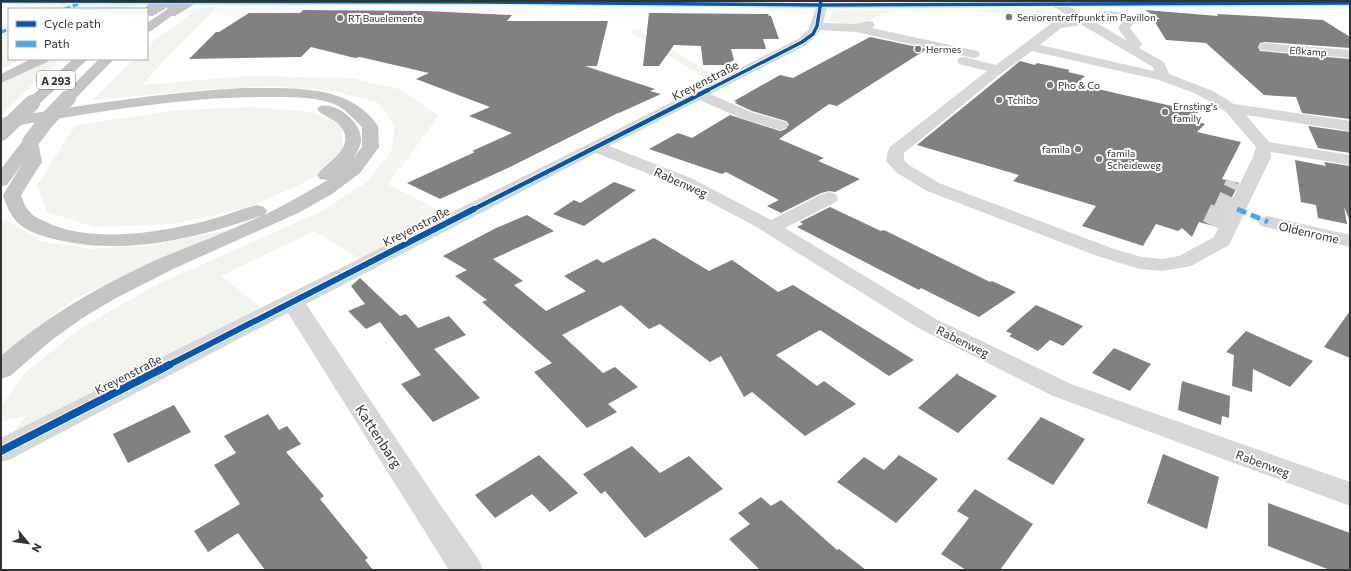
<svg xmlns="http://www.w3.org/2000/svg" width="1351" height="571" font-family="Commissioner,sans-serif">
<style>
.green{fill:#f1f5ed}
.building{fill:#818181}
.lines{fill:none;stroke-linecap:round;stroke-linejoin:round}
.minor-tunnel-far1{stroke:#d6d6d6;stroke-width:16;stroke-dasharray:16 8;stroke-linecap:butt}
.minor-tunnel{stroke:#d6d6d6;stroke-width:22;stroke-dasharray:22 11;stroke-linecap:butt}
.minor{fill:#d7d7d7;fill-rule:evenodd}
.highway{fill:#c4c4c4;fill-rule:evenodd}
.highway-bridge-far1{stroke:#c4c4c4;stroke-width:12}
.highway-bridge{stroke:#c4c4c4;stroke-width:16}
.quiet-far1{stroke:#3fa9f5;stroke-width:3;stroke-dasharray:5.5 3;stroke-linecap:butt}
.quiet{stroke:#3fa9f5;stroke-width:5;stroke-dasharray:10 5;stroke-linecap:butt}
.cycleway-far3-casing{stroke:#fff;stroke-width:5}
.cycleway-far2-casing{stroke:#fff;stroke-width:6}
.cycleway-far1-casing{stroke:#fff;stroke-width:8}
.cycleway-casing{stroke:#fff;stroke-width:10}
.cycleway-far3{stroke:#0057b8;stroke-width:3.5}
.cycleway-far2{stroke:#0057b8;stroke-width:4.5}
.cycleway-far1{stroke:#0057b8;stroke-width:6}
.cycleway{stroke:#0057b8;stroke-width:8}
.poi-dot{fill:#7a7a7a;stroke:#fff;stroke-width:1.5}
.labels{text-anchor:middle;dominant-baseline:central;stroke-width:4;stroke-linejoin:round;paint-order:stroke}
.far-poi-label{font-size:10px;fill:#333;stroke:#fff;text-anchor:start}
.far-street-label{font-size:10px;fill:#333;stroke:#fff}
.shield{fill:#fff;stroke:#707070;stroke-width:1}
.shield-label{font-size:11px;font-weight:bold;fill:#333}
.street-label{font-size:12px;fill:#333;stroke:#fff}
.near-street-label{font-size:14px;fill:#333;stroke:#fff}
</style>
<rect width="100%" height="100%" fill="#fff"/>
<path class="green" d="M142 3 130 9H47L63 4Z
M218 7 171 53 142 85 249 76 351 78 403 90 438 116 417 146 388 184 455 219 367 263 314 231 221 276 269 314 1 448 26 416 1 422V406L25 373 78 330 154 286 322 211 367 182 391 151 395 127 377 102 334 91 272 86 201 90 93 100 134 59H147V46L199 8Z
M1040 9 1056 13 1058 17 1055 20 1048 21 1011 12 913 11 912 10Z
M834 10H893L894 11C881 11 873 20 862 24 853 27 840 23 831 21V12Z
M9 22V59H23L1 69V25Z
M638 29 717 77 707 79 630 31Z
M49 59H62L37 80 1 116V82Z
M253 107 312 112 342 125V149L312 179 247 208 174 224 94 227 47 212 37 185 76 125 179 110Z
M5 219 41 241 90 249 153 245 233 229 150 263 73 300 1 356V228Z"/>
<path class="building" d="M303 10 425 11 512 15 507 21H608L597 66H585L655 89 650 91 661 94 619 113H618L510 167 440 199 407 183 475 152 472 151 512 133 469 116 490 107 416 79 429 73 360 57 355 58 311 47 301 57 189 59 216 32H219L249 13H300Z
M1145 10 1218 16 1217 14 1323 20 1350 37V48L1265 42 1260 43 1258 47 1260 51 1350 59V119L1302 113 1296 97 1264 95 1206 43 1166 40 1153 19H1160Z
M649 13 768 14 769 16H771L779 39H763L766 49H731L734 60 724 65H703L701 46 674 45 659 66H643Z
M870 37 927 49 837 106 829 104 779 139 824 158 818 161 860 179 835 192 829 191 821 193 781 213 767 206 779 200 726 172 722 174 649 149 678 133 692 138 730 115 780 131 786 129 789 124 786 121 752 111 735 103 737 102 734 101 780 75 793 78Z
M1020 61 1035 65 1037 63 1070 70 1068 72 1085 76 1076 84 1198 112 1192 120 1205 124 1197 132 1241 142 1222 179 1239 183 1217 227 1199 222 1192 237 1182 228 1178 231 1156 224 1143 246 1082 226 1096 206 1013 181 1019 175 917 145Z
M1308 126 1350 132V153L1318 148Z
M1295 160 1326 166 1324 162 1350 166V221L1344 207 1347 224 1318 218 1316 205 1301 202Z
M614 182 636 190 584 226 553 214 574 200 580 203Z
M830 207 881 231 884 230 990 282 992 281 1016 292 979 317 921 288 919 290 797 227 803 224 800 222Z
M527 215 554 231 493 259 523 281 514 285 546 311 586 291 564 276 597 259 603 263 654 238 709 271 732 260 778 292 793 285 914 360 889 376 820 330 776 355 817 386 824 381 856 404 805 436 752 392 744 397 721 356 710 362 660 324 649 329 621 305 562 335 603 373 615 367 638 387 608 404 617 412 587 428 534 372 552 363 482 302 487 300 455 276 467 270 443 256 496 228Z
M360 278 400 316 406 314 418 328 449 316 466 335 434 349 480 398 433 422 401 384 421 375 380 322 366 329 348 311 365 304 351 286Z
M1036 305 1083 326 1063 346 1050 340 1038 351 1009 336 1012 334 1006 331Z
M1350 311V358L1324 347Z
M1246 331 1313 361 1290 387 1253 369 1252 392 1232 386 1234 355 1226 352Z
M1114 348 1151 364 1130 391 1092 373Z
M958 373V375L997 396 958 433 918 408Z
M1182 381 1230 396 1229 418 1222 416 1221 425 1178 410Z
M174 405 191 432 128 463 113 434Z
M268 414 279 430 287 426 301 444 286 452 324 496 320 499 368 558 365 560 373 570H265L238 533 208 552 194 531 240 504 214 465 236 453 224 436Z
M1041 417 1085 439 1053 485 1007 459Z
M632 446 660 473 689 456 723 489 645 538 605 491 601 494 583 474Z
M1163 454 1219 477 1207 529 1147 503Z
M539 455 578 493 550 512 532 494 495 518 475 495Z
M899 455 938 479 896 523 837 482 864 457 884 470Z
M975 489 1033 524 1000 570H966L941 554 969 518 957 511Z
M761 497 771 506 781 500 837 550 839 549 866 570H760L729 539 750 524 738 513Z
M1268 503 1350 533V570H1330L1268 546Z"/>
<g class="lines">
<path class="minor-tunnel-far1" d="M1221 210 1234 182"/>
<path class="minor-tunnel" d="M1213 226 1221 209"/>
<path class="minor" d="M1 1H1350V6L1070 7 1127 41 1118 28 1123 21 1122 19 1095 17 1093 15 1095 13C1107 10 1118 11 1130 14L1135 21 1130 28 1142 44 1139 48 1164 62 1169 74 1213 91 1234 104 1350 121V131L1246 115 1269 142 1350 155V165L1271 152V157L1229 245 1191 266 1163 271 1140 269 1100 257 927 191 897 173 886 161 888 151 890 147 987 71 959 64 957 61 959 58 964 57 996 65 1053 22 1073 19 1054 7 827 8 823 23 856 24 869 21 873 22 875 25 872 28 973 50 978 51 980 54 978 57 973 58 856 32 820 30 806 45 710 94 751 112 786 122 788 125 786 128 780 130 741 118 699 100 609 146 691 178 771 220 822 194 829 192 836 194 838 198 836 202 785 228 936 319 1071 384 1350 482V506L1053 396 920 329 753 225 679 186 596 153 306 304 437 500 479 560 483 570H449L288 313 11 459 1 462V438L798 39 809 29 816 8 484 5 1 4ZM1082 25 1153 67 1154 71 1040 45 1061 28ZM1032 51 1159 80 1194 93 1211 102 1226 112 1256 147 1253 157 1214 237 1179 256 1163 259 1142 257 1114 249 939 183 909 165 904 160V153L999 75Z
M1265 43 1350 50V58L1260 50 1259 47 1260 44Z
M1268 216 1350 235V247L1261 226 1258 222 1261 218Z"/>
<path class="highway" d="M173 7 177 8 179 10 177 12 151 31 147 32V23L169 8Z
M31 59H49L47 62 1 83V74Z
M73 59H88L37 106 32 107 27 106 25 103 27 100Z
M99 59H114L73 101 68 102 63 101 61 98 63 95Z
M243 88C289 89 348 82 378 126L379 147 360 173 332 194 298 213 173 269 116 298 84 317 53 339 10 376 1 379V356C47 316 101 285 156 260 192 245 228 232 263 215 198 238 126 256 58 240 44 237 27 232 17 222 10 214 6 205 3 195L24 161 7 185 1 186V169L24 139 30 137 36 139 38 142 42 162 21 195C23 201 25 207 29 211 33 216 39 219 44 221 89 244 154 233 202 222 221 217 238 210 257 205L264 207 267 211 264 215 284 205 328 180 320 179 317 175C326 162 358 147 340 126 334 118 323 117 317 109L320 106C336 102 362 122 361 140 361 146 357 152 354 157L362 147V127C354 119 346 109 334 104 313 96 288 97 265 97 176 97 89 114 1 128V118C82 106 162 92 243 88Z"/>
<path class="highway-bridge-far1" d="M151 10 166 1
M173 10 188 1"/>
<path class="highway-bridge" d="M1 133 32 103
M30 142 47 120 68 98"/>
<path class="quiet-far1" d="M65 9 78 4
M1 32 9 29"/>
<path class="quiet" d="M1237 209 1268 222"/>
<defs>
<path id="cycleway-far3" d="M1 1 484 2 822 5 1350 3
M706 91 802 42 813 34 817 26 821 1"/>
<path id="cycleway-far2" d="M472 210 708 90"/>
<path id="cycleway-far1" d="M167 366 474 209"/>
<path id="cycleway" d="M1 451 169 365"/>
</defs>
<use href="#cycleway-far3" class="cycleway-far3-casing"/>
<use href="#cycleway-far2" class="cycleway-far2-casing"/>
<use href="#cycleway-far1" class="cycleway-far1-casing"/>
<use href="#cycleway" class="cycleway-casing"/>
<use href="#cycleway-far3" class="cycleway-far3"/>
<use href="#cycleway-far2" class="cycleway-far2"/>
<use href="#cycleway-far1" class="cycleway-far1"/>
<use href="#cycleway" class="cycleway"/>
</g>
<g class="poi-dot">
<circle cx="1009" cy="17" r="4"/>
<circle cx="340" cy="18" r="4"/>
<circle cx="918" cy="49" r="4"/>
<circle cx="1050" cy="85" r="4"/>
<circle cx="999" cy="100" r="4"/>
<circle cx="1165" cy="112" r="4"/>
<circle cx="1078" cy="149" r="4"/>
<circle cx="1099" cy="159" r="4"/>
</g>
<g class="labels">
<g class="far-poi-label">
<text x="1017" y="17">Seniorentreffpunkt im Pavillon</text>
<text x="348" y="18">RT Bauelemente</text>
<text x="926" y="49">Hermes</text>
<text x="1058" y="85">Pho &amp; Co</text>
<text x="1007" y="100">Tchibo</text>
<text x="1173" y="106">Ernsting's<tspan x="1173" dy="12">family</tspan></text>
<text x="1070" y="149" text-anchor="end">famila</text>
<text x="1107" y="153">famila<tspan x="1107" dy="12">Scheideweg</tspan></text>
</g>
<g class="far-street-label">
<text transform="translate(1308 51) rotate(4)">Eßkamp</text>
</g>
<rect class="shield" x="37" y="71" width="38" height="18" rx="3"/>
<g class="shield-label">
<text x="56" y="80">A 293</text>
</g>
<g class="street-label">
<text transform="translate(705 80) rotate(-27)">Kreyenstraße</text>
<text transform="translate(681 182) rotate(24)">Rabenweg</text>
<text transform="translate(416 226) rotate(-27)">Kreyenstraße</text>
<text transform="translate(1309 232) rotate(13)">Oldenrome</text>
<text transform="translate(963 341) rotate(26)">Rabenweg</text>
<text transform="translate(128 374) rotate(-27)">Kreyenstraße</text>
<text transform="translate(1263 463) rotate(20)">Rabenweg</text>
</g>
<g class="near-street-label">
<text transform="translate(379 436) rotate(57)">Kattenbarg</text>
</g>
</g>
<rect width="1351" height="571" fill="none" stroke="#333333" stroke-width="4"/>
<rect x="8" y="8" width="140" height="52" fill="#ffffff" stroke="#adadad"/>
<rect x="16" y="21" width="20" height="6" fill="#0057b8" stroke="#adadad"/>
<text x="44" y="28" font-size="12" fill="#333333">Cycle path</text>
<rect x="16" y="41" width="20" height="6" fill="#3fa9f5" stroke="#adadad"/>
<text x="44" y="48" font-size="12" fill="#333333">Path</text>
<g transform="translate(28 543) rotate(119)" stroke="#ffffff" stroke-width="3" paint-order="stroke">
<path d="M0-3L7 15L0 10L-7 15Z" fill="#333333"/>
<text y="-6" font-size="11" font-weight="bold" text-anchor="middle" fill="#333333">N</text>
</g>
</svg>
